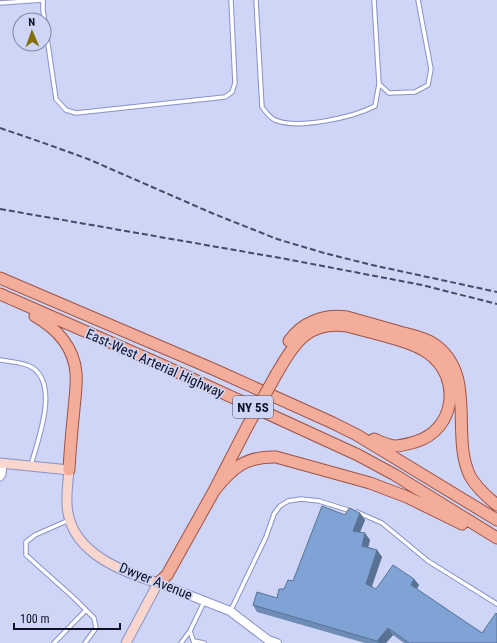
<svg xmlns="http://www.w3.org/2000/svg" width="497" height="643" font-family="'Roboto Condensed',sans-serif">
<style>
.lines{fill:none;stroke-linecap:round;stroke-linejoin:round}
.service-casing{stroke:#8892c7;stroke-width:5.5}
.minor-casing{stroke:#8892c7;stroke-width:9}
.tertiary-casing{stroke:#8892c7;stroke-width:10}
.secondary-casing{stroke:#8892c7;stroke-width:11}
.primary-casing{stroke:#9e5346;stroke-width:13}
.service{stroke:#fff;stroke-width:3.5}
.minor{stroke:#fff;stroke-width:7}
.tertiary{stroke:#fff;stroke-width:8}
.secondary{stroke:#f9d6cd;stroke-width:9}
.primary{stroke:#f4ad9b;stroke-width:11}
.rail{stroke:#474b63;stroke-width:2;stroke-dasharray:6 3;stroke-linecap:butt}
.primary-bridge-casing{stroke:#9e5346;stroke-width:13;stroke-linecap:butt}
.primary-bridge{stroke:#f4ad9b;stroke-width:11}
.wall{fill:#6d8cb6}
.shaded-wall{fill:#597294}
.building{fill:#7fa3d4;stroke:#597294}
.labels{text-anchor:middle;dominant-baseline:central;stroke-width:3.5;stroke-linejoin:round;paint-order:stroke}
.shield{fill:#ced5f7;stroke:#484c63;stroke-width:1}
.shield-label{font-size:13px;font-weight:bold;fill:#0e1124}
.street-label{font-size:14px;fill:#0e1124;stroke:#ced5f7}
</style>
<rect width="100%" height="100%" fill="#ced5f7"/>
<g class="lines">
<defs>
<path id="service" d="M43 0V10L56 99 66 110 76 113 225 97 232 92 235 83 231 0
M256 0 262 107C266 112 269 117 275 120 298 130 354 117 375 106L379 84
M374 0 379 84 389 93 415 92 428 85 431 69 418 0
M0 3 43 0
M0 360C10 362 25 362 33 368 59 386 38 440 31 465
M357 512 382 523 428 561 497 604
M69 520 35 535 26 542V555L74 598 94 618 96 628 85 643
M231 610 266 537 274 514 280 506 288 501 301 499 319 501 351 511
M190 631 194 643
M194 641 204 643
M54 643 86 610
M181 643 190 631 204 602"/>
<path id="minor" d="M0 477 2 474 3 463"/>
<path id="tertiary" d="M158 583 230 611 268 640 277 643"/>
<path id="secondary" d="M0 463 69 470C68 484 65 499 68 513 75 554 123 572 158 583L126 643"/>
<path id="primary" d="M0 278 213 369 333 423 357 435 497 520
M0 294 162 365 358 455 395 475 497 538
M35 316C56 328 74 347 76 373 77 385 75 397 74 409 72 429 70 450 69 470
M289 341C302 322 324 314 347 317 365 322 382 327 400 332 411 335 424 337 434 344 478 374 450 435 470 476 476 487 487 497 497 505
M277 373C295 343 307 321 347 326 368 332 412 341 428 353 462 377 456 430 415 442 408 444 402 446 394 446 387 445 381 442 374 439
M214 491C232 468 246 456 276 457L370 483 407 497 462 524
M158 583 167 575 214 491 247 427"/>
</defs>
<use href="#service" class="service-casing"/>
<use href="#minor" class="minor-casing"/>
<use href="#tertiary" class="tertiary-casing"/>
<use href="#secondary" class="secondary-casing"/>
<use href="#primary" class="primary-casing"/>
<use href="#service" class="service"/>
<use href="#minor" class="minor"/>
<use href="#tertiary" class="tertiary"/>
<use href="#secondary" class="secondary"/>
<use href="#primary" class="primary"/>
<path class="rail" d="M0 128 41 142 88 159 214 214 277 239 324 253 372 265 497 292
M0 209 286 259 422 285 497 304"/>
<defs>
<path id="primary-bridge" d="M247 427 277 373"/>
</defs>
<use href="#primary-bridge" class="primary-bridge-casing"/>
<use href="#primary-bridge" class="primary-bridge"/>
</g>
<path class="wall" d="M360 513 365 520 360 532 370 540 368 547 377 550 382 557 372 587 376 589 414 579 419 585 417 589 497 643H404L393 635 386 643H365L257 612 253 605 277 598 284 589 293 581 345 515Z"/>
<path class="shaded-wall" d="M360 513 365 520 358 537 353 531Z
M365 533 370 540 367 552 362 546Z
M377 550 382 557 370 590 366 584Z
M414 579 419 585 415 591 411 585Z
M388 628 393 635 386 643H379L377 641Z"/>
<path class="building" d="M322 506 345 515 349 508 360 513 353 531 365 533 362 546 377 550 366 584 376 589 393 565 414 579 411 585 482 633 496 613 497 614V643H409L388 628 377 641 253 605 257 592 277 598 279 589H284L288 580 293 581Z"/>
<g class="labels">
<rect class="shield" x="233" y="396" width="40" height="22" rx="3"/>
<g class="shield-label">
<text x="253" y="407">NY 5S</text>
</g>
<g class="street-label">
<text transform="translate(155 363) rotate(24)">East-West Arterial Highway</text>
<text transform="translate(156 581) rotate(22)">Dwyer Avenue</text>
</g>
</g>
<g transform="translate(32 32) rotate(358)"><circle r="19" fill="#ced5f7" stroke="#8187a3"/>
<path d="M0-3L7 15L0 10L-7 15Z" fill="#826e0b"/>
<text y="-6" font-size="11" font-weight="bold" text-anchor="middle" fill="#0e1124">N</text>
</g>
<path d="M14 623v6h106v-6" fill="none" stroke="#0e1124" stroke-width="2"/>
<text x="20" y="623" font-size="12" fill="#0e1124" stroke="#ced5f7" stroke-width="3" paint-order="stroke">100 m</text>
</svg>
